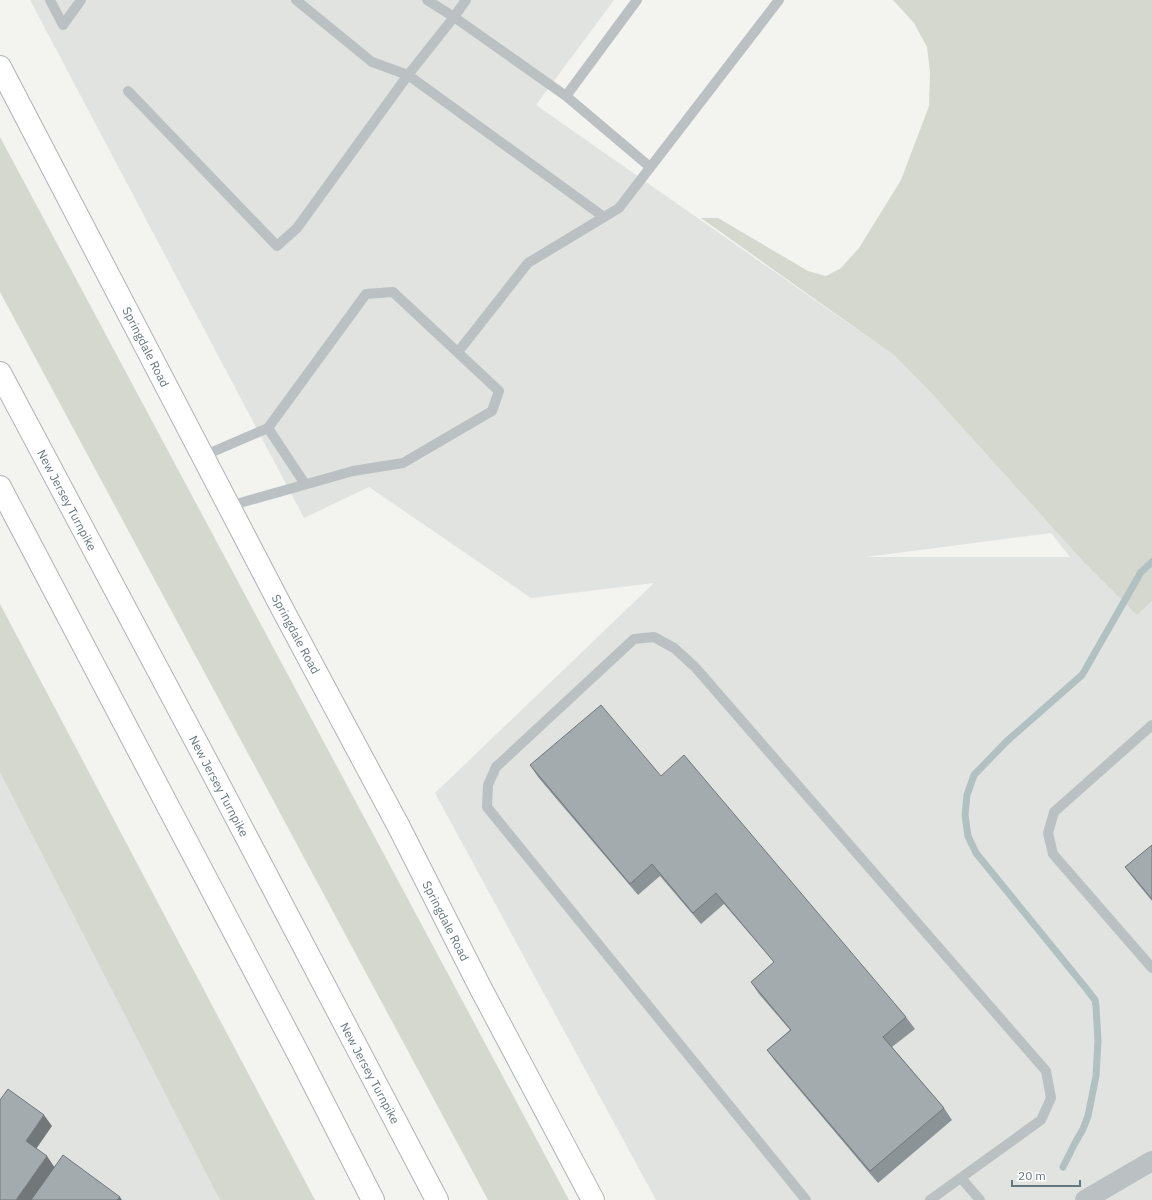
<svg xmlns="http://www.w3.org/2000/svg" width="1152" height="1200" font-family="'IBM Plex Sans',sans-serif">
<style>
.built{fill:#e1e3e0;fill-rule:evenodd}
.green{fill:#d4d8cf}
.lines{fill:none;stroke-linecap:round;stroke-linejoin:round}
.stream{stroke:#b1c0c1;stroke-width:7}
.secondary-casing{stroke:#adb4b6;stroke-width:24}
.motorway-casing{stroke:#aeb3b5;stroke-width:24}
.service{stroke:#bbc0c2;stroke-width:10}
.minor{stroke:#bbc0c2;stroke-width:20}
.secondary{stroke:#fff;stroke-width:22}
.motorway{stroke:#fff;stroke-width:22}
.wall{fill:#8c9396}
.shaded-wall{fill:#72787a}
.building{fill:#a3abaf;stroke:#72787a}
.labels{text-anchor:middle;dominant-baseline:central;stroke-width:4;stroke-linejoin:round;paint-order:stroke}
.street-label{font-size:12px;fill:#65777e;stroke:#fff}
</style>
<rect width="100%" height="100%" fill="#f3f3f0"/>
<path class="built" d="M30 0H614L536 105 895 356 935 397 1152 0V1200H656L435 793 654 583 531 598 369 487 304 518ZM1051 533 1070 557H866Z
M0 753 232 1200H0Z"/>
<path class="green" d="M893 0H1152V601L1137 615 1082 560 935 397 895 356 701 218H718L808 271 826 276 841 268 859 248 901 180 929 106 930 72 927 47 914 23Z
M0 137 569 1200H488L0 292Z
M0 604 315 1200H220L0 772Z"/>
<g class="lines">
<path class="stream" d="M1063 1167 1075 1143 1083 1129 1088 1116 1096 1076 1098 1041 1096 1006 1095 1000 1085 987 976 853 968 836 965 815 967 795 974 775 1007 741 1082 675 1085 670 1141 572 1152 562"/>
<defs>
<path id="secondary" d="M0 67 284 612 399 827 480 987 593 1200"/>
<path id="motorway" d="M0 373 216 779 437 1200
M0 487 301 1059 373 1200"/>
</defs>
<use href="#secondary" class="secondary-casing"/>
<use href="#motorway" class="motorway-casing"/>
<path class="service" d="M50 0 63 25 81 0
M296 0 372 62 408 75 454 17 566 96 637 0
M427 0 454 17 466 0
M128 91 277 246 297 228 408 75 604 217
M566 96 650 167
M458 352 528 263 619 208 779 0
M268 428 305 484
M203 456 268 428 366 294 393 292 499 391 492 411 403 463 353 471 229 506
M1152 725 1054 812 1048 833 1053 854 1152 968
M961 1178 980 1200
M806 1200 487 807 488 785 496 767 634 639 654 637 674 648 695 667 1046 1071 1051 1098 1041 1120 930 1200"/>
<path class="minor" d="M1085 1200 1152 1161"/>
<use href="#secondary" class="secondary"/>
<use href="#motorway" class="motorway"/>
</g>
<path class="wall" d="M530 765 661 776 906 1017 915 1029 892 1047 944 1108 952 1120 878 1183 775 1061 767 1050 790 1030 759 994 751 982 774 962 724 904 701 924 660 876 638 895 538 777Z
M1152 845V901L1134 879 1125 867Z"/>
<path class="shaded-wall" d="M44 1115 52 1126 34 1152 26 1141Z
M47 1156 55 1168 32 1200H16Z
M120 1197 122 1200H117Z"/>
<path class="building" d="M601 705 661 776 684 755 906 1017 883 1037 944 1108 870 1171 767 1050 791 1030 751 982 774 962 716 893 693 913 652 864 630 884 530 765Z
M1152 845V899L1125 867Z
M8 1089 44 1115 26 1141 47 1156 16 1200H0V1100Z
M63 1155 120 1197 117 1200H31Z"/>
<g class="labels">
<g class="street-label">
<text transform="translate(146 347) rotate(63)">Springdale Road</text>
<text transform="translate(67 500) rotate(62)">New Jersey Turnpike</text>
<text transform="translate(296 634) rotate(62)">Springdale Road</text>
<text transform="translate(219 786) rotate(62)">New Jersey Turnpike</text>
<text transform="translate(446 921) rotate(63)">Springdale Road</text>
<text transform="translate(370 1073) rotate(62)">New Jersey Turnpike</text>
</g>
</g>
<path d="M1012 1180v6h68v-6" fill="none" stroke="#65777e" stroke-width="2"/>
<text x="1018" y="1180" font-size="12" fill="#65777e" stroke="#ffffff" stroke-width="3" paint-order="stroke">20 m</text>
</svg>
